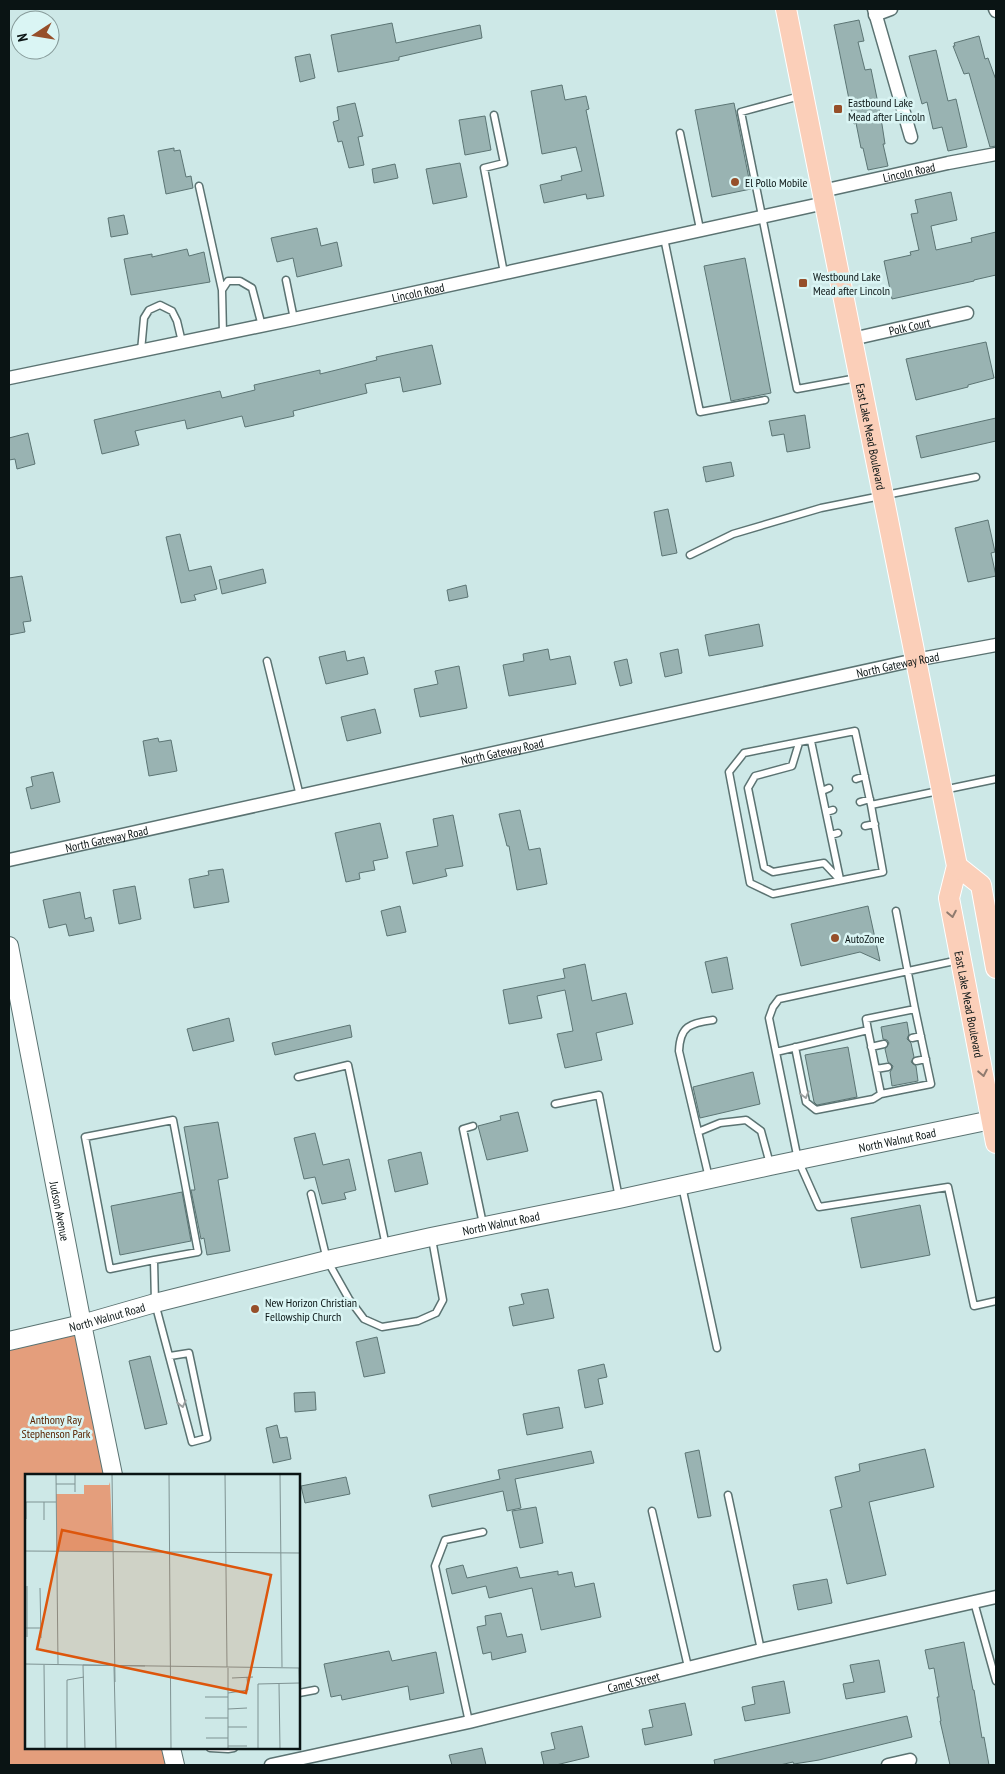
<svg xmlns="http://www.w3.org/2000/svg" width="1005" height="1774" font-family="'PT Sans Narrow',sans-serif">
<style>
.green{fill:#e49e7c}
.building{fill:#99b3b2;stroke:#5c7574}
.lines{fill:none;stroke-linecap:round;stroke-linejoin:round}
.lane-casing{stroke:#5b7372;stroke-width:9}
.street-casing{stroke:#5b7372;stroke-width:15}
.secondary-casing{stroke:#5b7372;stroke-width:20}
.primary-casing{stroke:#fff;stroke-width:22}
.lane{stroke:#fff;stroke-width:6}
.street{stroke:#fff;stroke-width:12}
.secondary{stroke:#fff;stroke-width:18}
.primary{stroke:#fbcfb9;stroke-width:20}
.oneway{stroke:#8f7b6f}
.oneway2{stroke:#9da1a1}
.poi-dot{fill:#964f2a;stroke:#daf5f4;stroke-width:2}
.labels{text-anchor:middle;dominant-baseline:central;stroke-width:5;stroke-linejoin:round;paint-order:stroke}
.poi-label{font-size:12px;fill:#0a1414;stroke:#daf5f4;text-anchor:start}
.street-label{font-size:12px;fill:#0a1414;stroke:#daf5f4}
.park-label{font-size:12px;fill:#5a2301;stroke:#daf5f4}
.inset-road{fill:none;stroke:#7f9393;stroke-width:1}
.view{fill:#dd560c;fill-opacity:0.15;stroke:#dd560c;stroke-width:2.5}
.inset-edge{fill:none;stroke:#0a1414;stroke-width:2.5}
</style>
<rect width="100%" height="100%" fill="#cde8e7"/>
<path class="green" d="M82 1324 114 1475H26V1748H171L175 1765H9V1341Z"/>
<path class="building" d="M859 20 864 41 858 42 865 70 871 69 881 118 885 144H883L888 166 868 170 863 148H861L856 123 854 124 834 25Z
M392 23 396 43 480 25 482 38 399 57V60L338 72 331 35Z
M979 36 985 59 988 58 996 80V146L990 147 969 73 964 74 953 46H955L954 43Z
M936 50 948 101 956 99 967 147 948 151 942 127 933 129 927 102 922 104 909 56Z
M310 54 315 78 300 82 295 57Z
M562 85 565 100 586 96 589 109 586 110 604 196 587 199 586 194 544 203 540 185 562 180 561 176 582 171 576 147 542 154 531 91Z
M355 103 363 136 358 137 364 165 349 168 342 141 338 142 333 122 339 120 337 107Z
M734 103 751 189 712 197 695 110Z
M485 116 491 150 465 155 459 120Z
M174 148V151L180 150 186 177 191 176 193 188 166 194 158 151Z
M460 163 467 197 433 204 426 169Z
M395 164 398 178 374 183 372 169Z
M951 192 957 220 931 226 936 250 972 242 971 238 996 232V275L974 280V281L892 299 884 261 911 255 910 252 919 250 911 214 918 213 915 200Z
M124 215 128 234 111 237 108 218Z
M317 228 321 246 337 242 342 266 297 277 293 258 277 262 271 238Z
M187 249 189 256 204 252 210 282 131 295 124 259 152 254V257Z
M745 258 771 393 731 401 704 266Z
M986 342 994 378 968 385V387L916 400 906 359Z
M432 345 441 384 403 392 400 377 365 384 367 393 293 411 294 416 245 427 242 416 187 429 185 420 171 423 135 431 139 445 102 454 94 420 220 391 222 398 255 390 254 385 320 370V374L377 360 376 357Z
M805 415 810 448 787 452 784 434 772 436 769 421Z
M996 418V441L921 458 916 436Z
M28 433 35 464 17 469 15 459 9 460V438Z
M731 462 734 476 706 482 703 467Z
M668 509 677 553 662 556 654 512Z
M988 520 995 552 991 553 996 576 968 582 955 528Z
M180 534 189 571 211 566 217 589 194 595 196 600 181 603 166 537Z
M263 569 266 583 222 594 219 580Z
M22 576 31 621 23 622 25 632 9 635V578Z
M466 585 468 597 449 601 447 590Z
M759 624 763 646 709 656 705 635Z
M548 649 550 660 570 656 576 684 509 696 503 665 524 661 523 654Z
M678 649 682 673 665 677 660 653Z
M345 651 347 661 364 657 368 674 326 684 319 657Z
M627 659 632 683 620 686 614 662Z
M459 666 467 708 420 717 414 689 438 684 435 671Z
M375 709 381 733 347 741 341 717Z
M158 738 159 742 171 740 177 771 149 776 143 741Z
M53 772 60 802 31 809 26 788 33 786 31 777Z
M520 810 529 850 540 848 547 884 517 890 509 846H507L499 814Z
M453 815 463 866 445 869 447 876 413 884 406 852 438 846 433 819Z
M380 823 388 858 373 861 375 870 359 873 360 879 346 882 335 833Z
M223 869 229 902 194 908 189 879 209 875 208 871Z
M135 886 141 919 119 924 113 890Z
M80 892 85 919 91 917 94 931 69 936 66 924 49 928 43 900Z
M400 906 406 932 387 936 381 911Z
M868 906 880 961 860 952 801 966 791 924Z
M727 957 733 989 712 993 705 962Z
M585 964 592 1001 626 993 633 1024 596 1033 602 1060 565 1068 557 1034 573 1031 565 990 537 996 542 1018 509 1024 503 990 565 978 563 969Z
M229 1018 234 1041 193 1051 187 1029Z
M907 1022 909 1034 907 1039 911 1043 914 1057 911 1062 916 1066 918 1081 892 1086 890 1072 892 1069 893 1066 888 1062 885 1049 889 1043 887 1040 883 1039 881 1027Z
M350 1025 352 1037 275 1055 272 1043Z
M848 1047 857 1097 817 1105 814 1102 805 1055Z
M753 1072 760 1104 700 1118 693 1087Z
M518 1112 528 1151 487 1160 478 1126 501 1120 500 1116Z
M218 1122 228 1178 218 1180 230 1251 207 1255 204 1238 201 1239 191 1190H195L184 1127Z
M315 1133 323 1165 349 1159 356 1190 344 1193 346 1199 322 1204 315 1177 304 1179 294 1138Z
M421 1152 428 1184 395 1192 388 1160Z
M182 1192 191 1241 120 1255 111 1206Z
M920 1205 930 1255 861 1268 851 1218Z
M548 1289 554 1318 513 1326 509 1307 524 1304 521 1294Z
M377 1337 385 1373 364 1377 356 1342Z
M150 1356 167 1424 145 1429 129 1361Z
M604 1364 607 1377 598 1379 603 1404 585 1408 578 1370Z
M315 1392 316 1410 295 1412 294 1393Z
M559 1407 563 1428 527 1435 523 1414Z
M277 1425 280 1438 287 1437 291 1459 273 1463 266 1428Z
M925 1449 934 1487 869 1502 886 1575 847 1584 830 1510 842 1507 835 1477 860 1471 859 1464Z
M699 1450 711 1516 698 1518 685 1453Z
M591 1451 594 1463 515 1479 521 1508 507 1511 503 1491 432 1507 429 1495 500 1479 498 1470Z
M346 1477 350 1494 305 1503 301 1486Z
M536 1507 543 1543 520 1548 512 1511Z
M463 1565 467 1578 517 1567 520 1578 558 1571V1575L572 1572 575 1587 594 1583 601 1617 541 1630 532 1588 489 1598 486 1586 452 1594 446 1569Z
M827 1579 832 1603 798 1610 793 1585Z
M501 1613 507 1637 522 1634 526 1652 492 1660 491 1652 483 1654 477 1627 486 1625 485 1616Z
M964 1642 973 1690H974L982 1738 984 1737 989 1765H950L940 1721H941L937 1697H939L934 1668 929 1669 925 1650Z
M389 1651 392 1661 436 1652 444 1693 410 1700 408 1686 342 1700 341 1695 331 1697 324 1664Z
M879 1660 885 1692 846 1699 843 1684 854 1682 850 1665Z
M784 1681 790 1713 745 1721 742 1707 755 1704 752 1687Z
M685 1703 692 1735 645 1745 642 1729 653 1727 649 1710Z
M907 1716 912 1737 819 1760 794 1764 793 1762 780 1765H715L714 1760Z
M582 1726 589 1757 556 1765H544L541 1752 555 1749 551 1733Z
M482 1748 486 1765H452L449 1755Z"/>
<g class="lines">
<defs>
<path id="lane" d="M800 96 741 112 797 389 857 378
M494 115 504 163 484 168 504 273
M680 133 700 229
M199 186 222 290
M664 238 700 412 765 400
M286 280 294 319
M223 334 222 290 228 281H240L252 288 262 326
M141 351 144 318 149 310 160 305 172 311 177 321 182 342
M690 555 733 534 821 508 976 477
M267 661 300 796
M811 741 840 879
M799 743 792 766 755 776 748 788 764 867 773 872 824 863 840 880
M856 779 865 776
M822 791 829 788
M860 802 870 799
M871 805 855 731 744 753 729 772 750 883 773 894 883 872 871 805 996 779
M826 812 833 810
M865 826 875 824
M831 835 838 833
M896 911 915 1009
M959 960 779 999 773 1007 769 1018 798 1160 819 1207 948 1187 974 1306 996 1301
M912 1038 921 1036
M795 1047 806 1102 816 1110 873 1099 881 1094
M871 1047 884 1044
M776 1052 868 1030 866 1019 915 1009 931 1084 881 1094 868 1030
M916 1061 926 1059
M876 1069 888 1067
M298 1077 348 1065 386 1246
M555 1104 599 1095 619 1198
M473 1126 463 1129 483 1224
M698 1132 720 1123 746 1120 761 1131 770 1164
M709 1178 679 1051C680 1026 690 1023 713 1020
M682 1186 717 1348
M311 1194 327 1260 349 1299 364 1319 382 1327 418 1321 436 1313 443 1300 432 1239
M154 1260 198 1252 173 1120 85 1137 110 1269 154 1260 155 1303 192 1442 207 1438 189 1353 170 1356
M728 1495 761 1650
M652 1511 688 1667
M974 1602 996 1681
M299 1693 315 1690
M469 1722 435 1566 445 1540 483 1532
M210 1748 228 1749 234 1748"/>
<g id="street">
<path d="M874 9 911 137"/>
<path d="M995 9 996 11"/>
<path d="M875 15 891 9"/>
<path id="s1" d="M822 191 948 163 996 154"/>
<path id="s2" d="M852 339 967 313"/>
<path id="s3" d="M9 378 294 319 825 203"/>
<path id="s4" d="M9 860 915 660 996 645"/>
<path id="s5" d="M271 1765 469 1722 761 1650 996 1597"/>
<path d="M888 1765 910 1760"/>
</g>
<g id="secondary">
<path id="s6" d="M9 946 82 1324 113 1475"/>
<path id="s7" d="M9 1341 82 1324 155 1303 327 1260 431 1237 619 1199 770 1166 996 1119"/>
<path d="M171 1748 175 1765"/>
</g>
<g id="primary">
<path id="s8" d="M786 9 957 866 949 898 996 1143"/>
<path d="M957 866 981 885 996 968"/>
</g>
</defs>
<use href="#lane" class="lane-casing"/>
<use href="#street" class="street-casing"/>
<use href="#secondary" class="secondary-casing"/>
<use href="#primary" class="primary-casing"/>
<use href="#lane" class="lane"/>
<use href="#street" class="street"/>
<use href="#secondary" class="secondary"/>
<use href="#primary" class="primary"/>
</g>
<defs><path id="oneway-chevron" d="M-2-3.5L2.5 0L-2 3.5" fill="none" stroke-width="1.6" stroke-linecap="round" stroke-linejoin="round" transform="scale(1.25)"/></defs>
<g class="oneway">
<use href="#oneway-chevron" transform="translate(952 914) rotate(79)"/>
<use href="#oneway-chevron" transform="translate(983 1073) rotate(79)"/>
</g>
<g class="oneway2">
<use href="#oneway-chevron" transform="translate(805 1095) rotate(75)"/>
<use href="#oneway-chevron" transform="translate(182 1404) rotate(76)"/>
</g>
<g class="poi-dot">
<rect x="833" y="104" width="10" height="10" rx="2.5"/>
<circle cx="735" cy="182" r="5"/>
<rect x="798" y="278" width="10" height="10" rx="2.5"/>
<circle cx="835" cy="938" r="5"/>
<circle cx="255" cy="1309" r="5"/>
</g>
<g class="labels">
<g class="poi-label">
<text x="848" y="102">Eastbound Lake<tspan x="848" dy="14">Mead after Lincoln</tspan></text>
<text x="745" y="182">El Pollo Mobile</text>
<text x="813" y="276">Westbound Lake<tspan x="813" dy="14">Mead after Lincoln</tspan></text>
<text x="845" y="938">AutoZone</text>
<text x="265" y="1302">New Horizon Christian<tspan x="265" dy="14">Fellowship Church</tspan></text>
</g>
<g class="street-label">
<text stroke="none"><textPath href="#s1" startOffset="89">Lincoln Road</textPath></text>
<text stroke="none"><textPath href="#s3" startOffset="418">Lincoln Road</textPath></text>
<text stroke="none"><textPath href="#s2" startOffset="59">Polk Court</textPath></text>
<text stroke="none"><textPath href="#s8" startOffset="436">East Lake Mead Boulevard</textPath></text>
<text stroke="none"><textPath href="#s4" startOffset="910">North Gateway Road</textPath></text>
<text stroke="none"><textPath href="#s4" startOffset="505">North Gateway Road</textPath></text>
<text stroke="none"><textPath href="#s4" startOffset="100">North Gateway Road</textPath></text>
<text stroke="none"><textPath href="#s8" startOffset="1015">East Lake Mead Boulevard</textPath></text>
<text stroke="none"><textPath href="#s7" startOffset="911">North Walnut Road</textPath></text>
<text stroke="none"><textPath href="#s6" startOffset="270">Judson Avenue</textPath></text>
<text stroke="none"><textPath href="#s7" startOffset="506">North Walnut Road</textPath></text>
<text stroke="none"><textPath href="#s7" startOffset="101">North Walnut Road</textPath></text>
<text stroke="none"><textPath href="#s5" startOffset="372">Camel Street</textPath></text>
</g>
<g class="park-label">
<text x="56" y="1419">Anthony Ray<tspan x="56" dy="14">Stephenson Park</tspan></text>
</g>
</g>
<g transform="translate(25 1474)">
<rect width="275" height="275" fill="#cde8e7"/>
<path d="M85 8 88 77H31V20H59V11H84Z" fill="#e49e7c"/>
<path class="inset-road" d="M31 0 33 190M50 0V18M87 0 90 208M144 0 146 275M200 0 202 193M255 0 257 193M31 10H50M0 28H31M1 28V45M19 28V46M0 77 275 79M2 112V163M15 114 16 164M0 154H16M0 190 120 192M19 191 20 275M58 191 60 275M58 191 275 194M89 193 91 275M203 194V275M274 194 275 236M207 204 228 203M254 210 255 275M203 219 223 216 222 203M180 223H203M203 235 222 234M180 244H203M203 253H222M181 264H203M203 272H222M42 275V206L59 203M233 275V210L274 209"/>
<path class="view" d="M37 56 246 101 221 219 12 175Z"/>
<rect width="275" height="275" class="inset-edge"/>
</g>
<rect width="1005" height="1774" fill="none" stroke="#0a1414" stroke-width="20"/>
<g transform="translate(35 35) rotate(258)"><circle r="24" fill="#daf5f4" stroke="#879b9a"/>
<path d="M0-4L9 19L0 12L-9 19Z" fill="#964f2a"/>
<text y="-8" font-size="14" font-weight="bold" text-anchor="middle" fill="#0a1414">N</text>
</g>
</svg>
